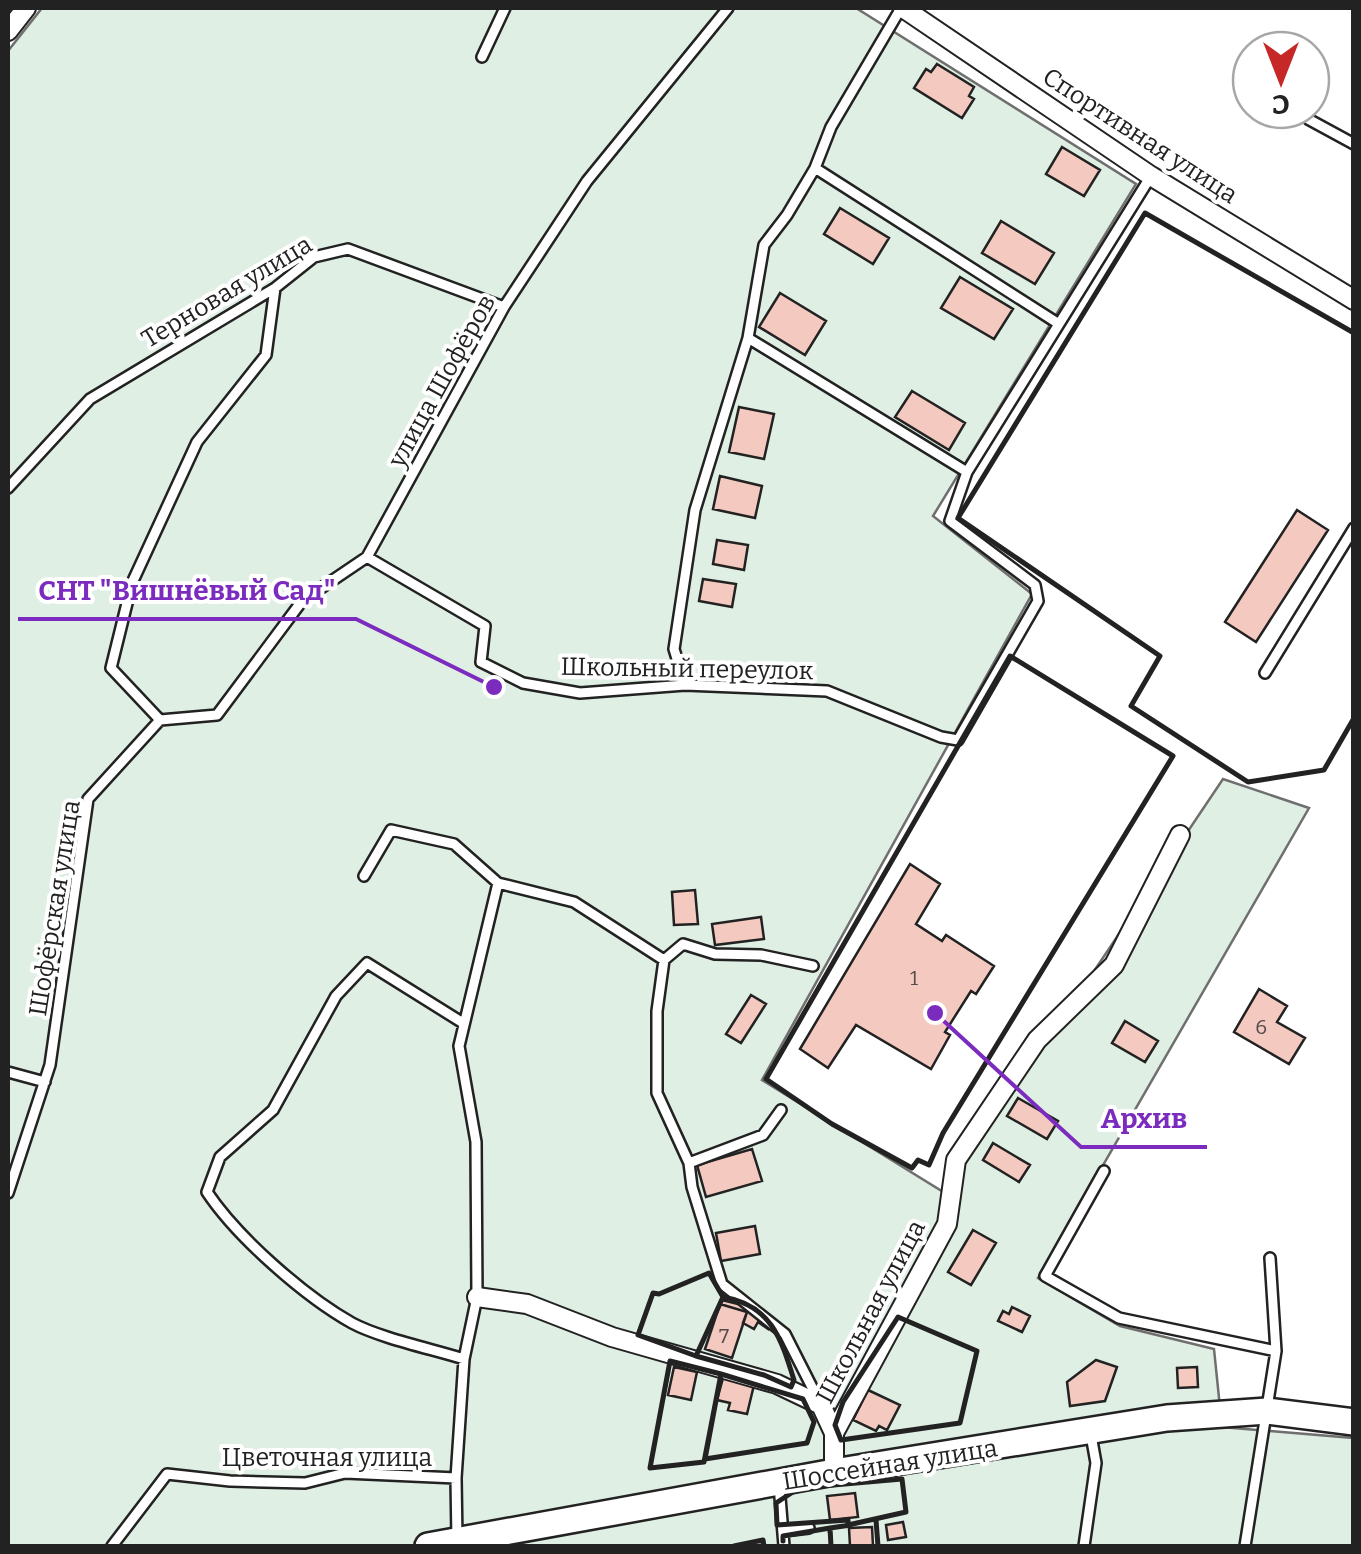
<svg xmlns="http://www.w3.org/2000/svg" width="1361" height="1554" font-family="Bitter,serif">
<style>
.green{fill:#e0efe3;stroke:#6f6f6f;stroke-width:2.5}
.building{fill:#f3c9c0;stroke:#222;stroke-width:2.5}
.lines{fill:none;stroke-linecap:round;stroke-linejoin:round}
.lane-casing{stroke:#222;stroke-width:14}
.street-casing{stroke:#222;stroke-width:22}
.secondary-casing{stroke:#222;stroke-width:30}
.lane{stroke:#fff;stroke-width:9}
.street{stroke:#fff;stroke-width:18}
.secondary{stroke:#fff;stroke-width:25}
.wall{stroke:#222;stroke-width:5}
.labels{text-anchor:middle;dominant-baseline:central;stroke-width:8;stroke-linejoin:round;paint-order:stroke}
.number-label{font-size:20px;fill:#564c4a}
.street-label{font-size:25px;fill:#222;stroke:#fff}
.leader{fill:none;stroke:#7b2cbf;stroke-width:4}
.callout-dot{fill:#7b2cbf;stroke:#fff;stroke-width:4}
.callout-label{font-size:28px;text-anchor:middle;font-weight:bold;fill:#7b2cbf;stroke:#fff;stroke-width:8;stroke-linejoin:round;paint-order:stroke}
</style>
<rect width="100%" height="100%" fill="#fff"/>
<path class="green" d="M42 8H856L1136 184 933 516 1032 594 762 1080 945 1193 1223 779 1309 808 1038 1278 1120 1326 1214 1349 1222 1427 1353 1438V1546H8V51Z"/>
<path class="building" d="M937 64 974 87 969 96 974 99 962 118 914 88 926 69 931 72Z
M1062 147 1100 170 1084 196 1046 174Z
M840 208 889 238 873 264 824 234Z
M1001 221 1054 253 1035 284 982 253Z
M960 277 1013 309 994 339 941 308Z
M780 293 826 321 805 355 759 327Z
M912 391 965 423 949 450 895 417Z
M739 407 774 414 764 459 729 452Z
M720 476 762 486 755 518 713 509Z
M1297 510 1328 530 1256 642 1225 622Z
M717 540 748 545 744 570 713 564Z
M703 579 736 584 732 607 699 601Z
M910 864 940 884 916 924 942 941 946 935 994 966 976 994 971 991 945 1032 950 1035 931 1069 856 1025 828 1068 800 1049Z
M695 890 698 924 674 925 672 892Z
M761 917 764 939 715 945 712 924Z
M1259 989 1287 1006 1277 1022 1305 1038 1289 1064 1234 1032Z
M751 995 766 1004 741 1043 726 1034Z
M1125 1021 1158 1041 1145 1062 1112 1043Z
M1018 1098 1058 1121 1047 1139 1007 1116Z
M993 1143 1030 1165 1019 1182 983 1160Z
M752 1149 762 1181 706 1197 697 1165Z
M755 1226 760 1254 721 1261 716 1233Z
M973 1230 996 1243 971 1285 948 1272Z
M722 1300 750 1307 770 1321 768 1329 758 1322 754 1329 743 1323 747 1312 720 1304Z
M720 1304 747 1312 732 1358 705 1349Z
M1012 1307 1030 1316 1022 1332 998 1321 1003 1311 1009 1314Z
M1096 1360 1117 1367 1105 1401 1070 1406 1067 1382Z
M674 1367 697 1372 691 1400 668 1395Z
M1197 1367 1198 1387 1178 1388 1177 1368Z
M723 1378 754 1385 747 1414 728 1410 730 1403 717 1400Z
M868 1390 900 1405 887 1430 879 1426 876 1431 853 1420Z
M855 1493 858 1517 830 1520 827 1496Z
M903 1522 906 1537 888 1540 886 1525Z
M872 1527 873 1546H850L849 1528Z"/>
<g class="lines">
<defs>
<path id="lane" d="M482 57 505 8
M1308 119 1354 144
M815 168 1059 324
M748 338 967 472
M8 488 90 399 275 288 314 257 348 249 504 307
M367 557 485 626 481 662 523 683 580 693 685 685 827 691 941 737 958 740 1038 601 1035 585 950 521 967 472 1151 176
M1265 673 1354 528
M685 685 674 649 695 510 748 338 764 245 787 215 815 168 831 127 901 8
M160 720 217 715 302 601 367 557 504 307 587 181 728 8
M364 876 391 830 454 844 498 883 574 902 664 960 657 1011V1093L689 1163 692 1187 722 1284 785 1334 820 1403
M664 960 683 944 715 954 761 955 813 966
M463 1023 367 963 336 996 273 1110 220 1157 207 1192C237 1237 304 1296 352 1323 380 1338 432 1349 464 1359
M8 1072 45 1082
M689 1163 763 1135 781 1110
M1104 1171 1045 1276 1119 1318 1276 1351
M8 1193 50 1065 88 799 160 720 111 668 132 583 197 442 266 355 275 288
M456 1478 457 1540
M779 1485 784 1546
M784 1531 809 1528
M112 1546 167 1474 230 1481 305 1483 345 1473 456 1478 464 1359 477 1297 476 1142 459 1046 498 883
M1084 1546 1096 1463 1091 1435
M1245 1546 1276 1351 1270 1258"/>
<path id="street" d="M903 8 1151 176 1354 300
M8 31 26 8
M477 1297 527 1304 612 1337 777 1384 821 1405 834 1433 947 1224 956 1160 1037 1040 1114 965 1180 835
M834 1472V1433"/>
<path id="secondary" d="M428 1546 834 1472 1167 1418 1267 1411 1354 1422"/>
</defs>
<use href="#lane" class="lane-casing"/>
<use href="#street" class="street-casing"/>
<use href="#secondary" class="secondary-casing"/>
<use href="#lane" class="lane"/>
<use href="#street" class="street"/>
<use href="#secondary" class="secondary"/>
<path class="wall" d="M1354 333 1145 213 958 518 1160 656 1131 706 1248 782 1324 770 1354 718
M1010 656 1173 756 943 1133 929 1165 918 1160 912 1168 832 1124 766 1079Z
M709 1273 723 1297 696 1356 638 1335 653 1293 659 1294Z
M723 1297C771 1305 781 1338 794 1380L791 1387 764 1375 696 1356Z
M898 1317 977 1351 960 1423 841 1440 835 1425 843 1402Z
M670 1361 721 1374 704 1462 650 1468Z
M721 1374 803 1399 814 1422 807 1443 705 1459Z
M902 1479 906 1512 848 1525V1520L777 1525 776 1503 799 1488Z
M876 1520 878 1546
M783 1541V1536L830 1528V1532
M734 1546 763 1540 764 1546
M831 1546 830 1528 851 1525"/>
</g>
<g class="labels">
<g class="number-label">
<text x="914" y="978">1</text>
<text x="1261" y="1027">6</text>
<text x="724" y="1336">7</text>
</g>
<g class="street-label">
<text transform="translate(1140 136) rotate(33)">Спортивная улица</text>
<text transform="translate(227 292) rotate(-31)">Терновая улица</text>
<text transform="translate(442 381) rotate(-61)">улица Шофёров</text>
<text transform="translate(687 669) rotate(1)">Школьный переулок</text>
<text transform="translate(55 908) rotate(-81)">Шофёрская улица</text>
<text transform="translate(871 1312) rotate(-62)">Школьная улица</text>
<text x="327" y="1458">Цветочная улица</text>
<text transform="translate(890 1465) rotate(-9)">Шоссейная улица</text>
</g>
</g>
<path class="leader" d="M494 687L356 619H18M935 1013L1081 1147H1207"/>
<g class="callout-dot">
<circle cx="494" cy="687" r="10"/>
<circle cx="935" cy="1013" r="10"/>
</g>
<g class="callout-label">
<text x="187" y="600">СНТ "Вишнёвый Сад"</text>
<text x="1144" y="1128">Архив</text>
</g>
<rect width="1361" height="1554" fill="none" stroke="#222222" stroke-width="20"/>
<g transform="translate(1281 80) rotate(180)"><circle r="48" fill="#ffffff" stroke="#a7a7a7" stroke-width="2.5"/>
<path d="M0-8L18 38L0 25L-18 38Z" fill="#c62828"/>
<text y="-15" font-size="28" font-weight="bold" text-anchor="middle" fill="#222222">С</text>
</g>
</svg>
